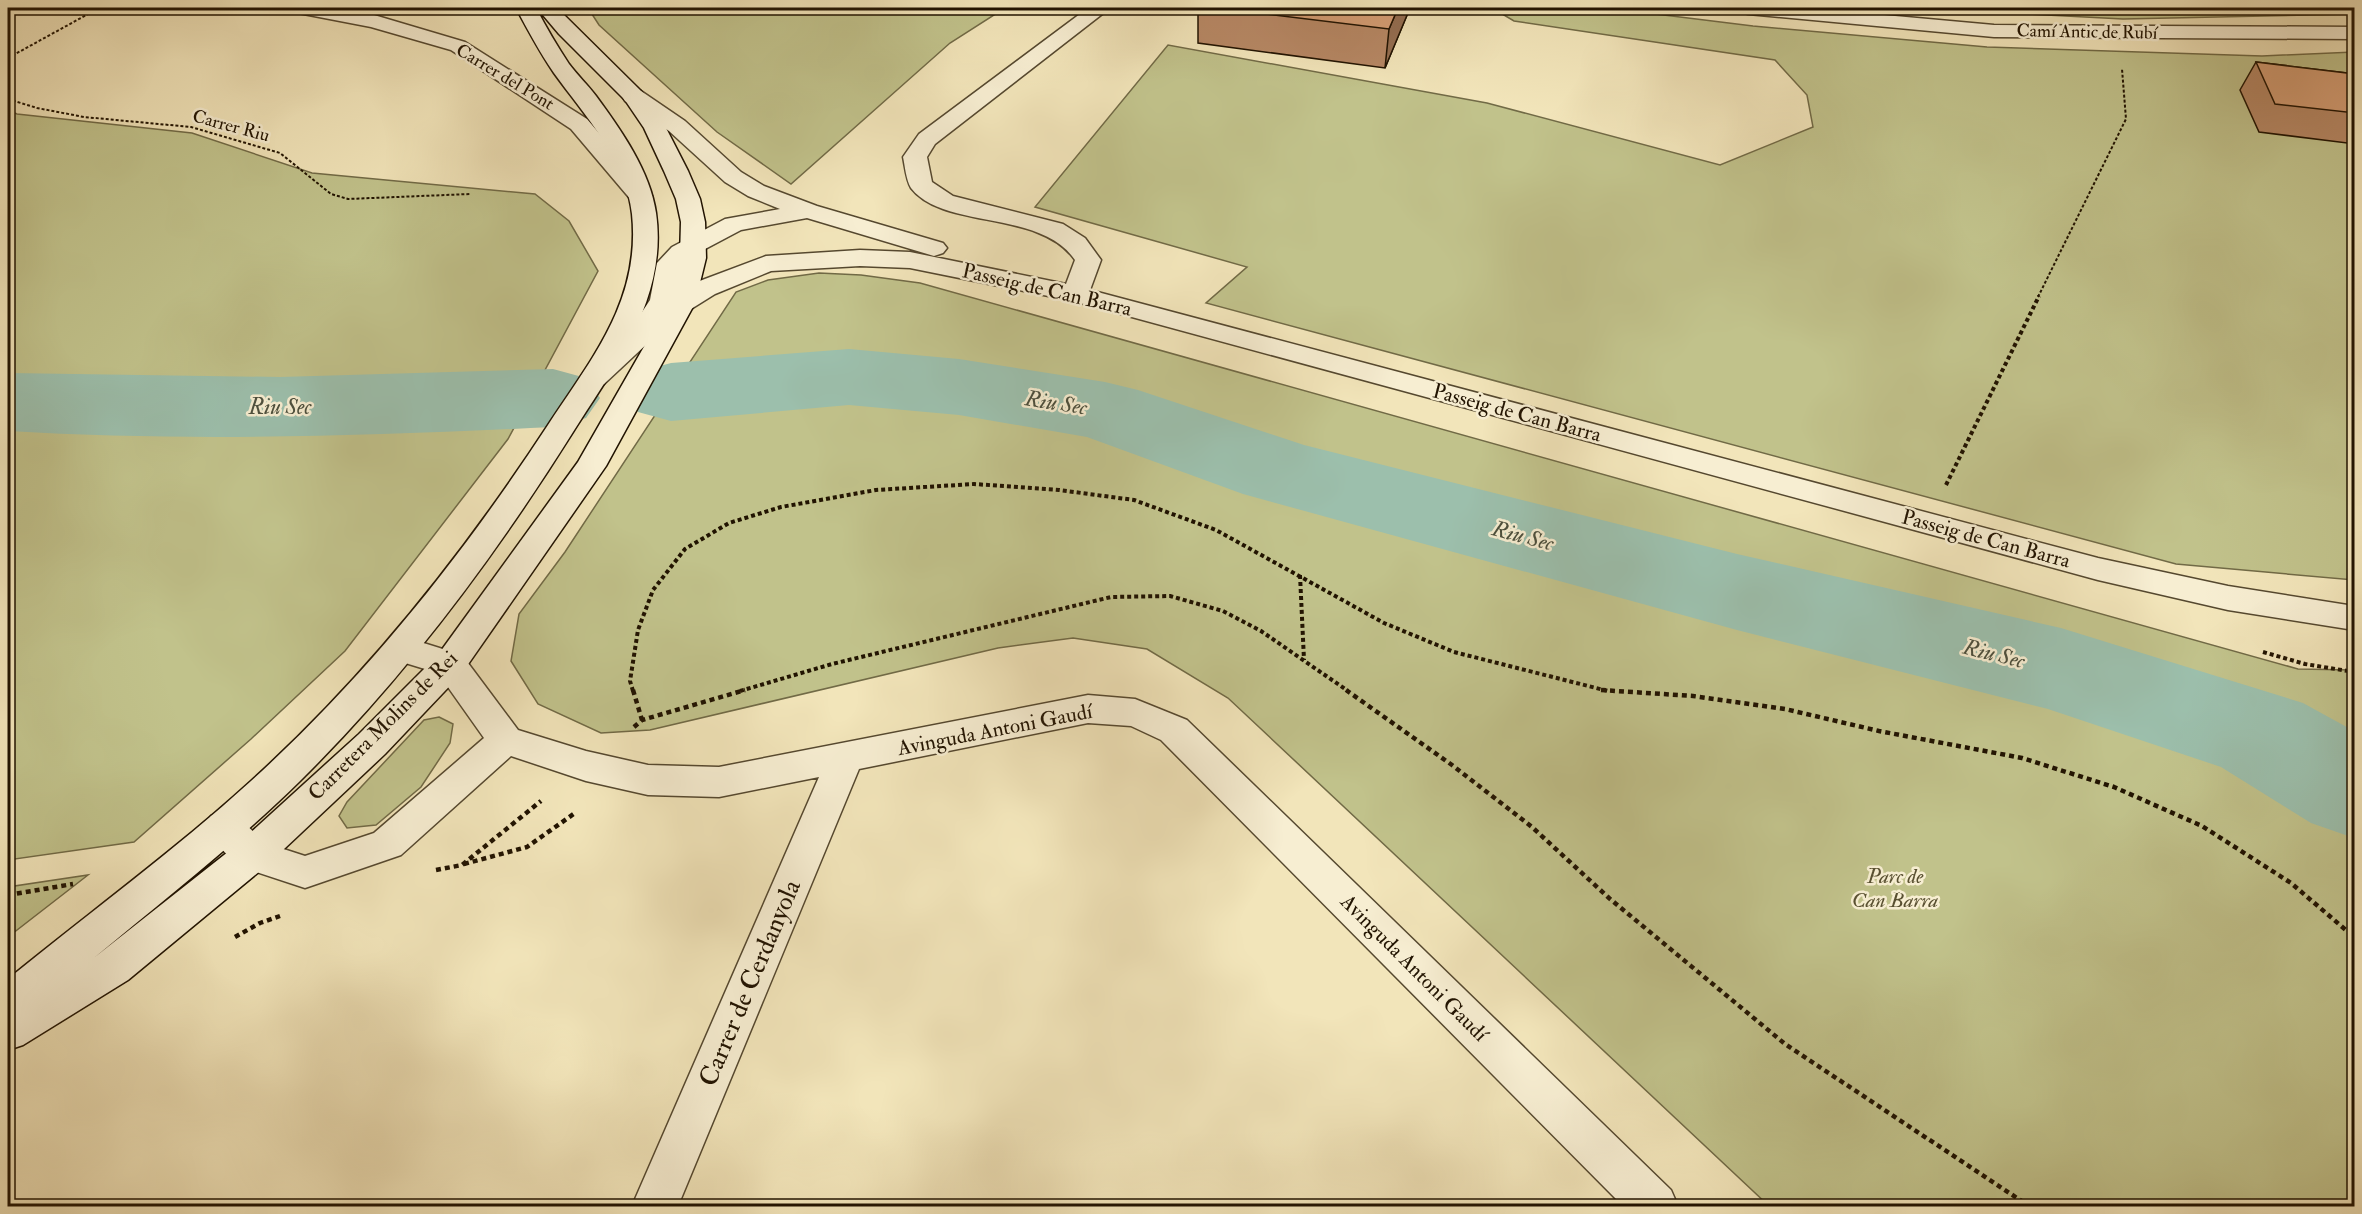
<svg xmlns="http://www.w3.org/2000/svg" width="2362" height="1214" font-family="'IM FELL Double Pica',serif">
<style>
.green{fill:#c1c28b;stroke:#716a46;stroke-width:1.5}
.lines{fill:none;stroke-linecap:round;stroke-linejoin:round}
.river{fill:#9cbfac;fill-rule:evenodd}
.minor-casing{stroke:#55482f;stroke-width:3}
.secondary-casing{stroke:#211301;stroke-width:3}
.path-far2{stroke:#211301;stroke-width:2;stroke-dasharray:3 2;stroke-linecap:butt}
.path-far1{stroke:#211301;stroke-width:4;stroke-dasharray:4 3;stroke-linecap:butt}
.path{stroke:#211301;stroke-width:4.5;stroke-dasharray:5 4;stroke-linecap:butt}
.minor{fill:#f7eed2;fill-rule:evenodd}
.secondary{fill:#f7eed2;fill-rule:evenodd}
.wall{fill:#b68764;stroke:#211301;stroke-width:1.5}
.shaded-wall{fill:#946e51;stroke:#211301;stroke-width:1.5}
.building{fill:#d49d74;stroke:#211301;stroke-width:1.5}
.labels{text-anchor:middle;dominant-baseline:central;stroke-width:5;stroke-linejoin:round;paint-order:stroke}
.far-street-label{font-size:18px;fill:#211301;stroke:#f7eed2}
.street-label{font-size:21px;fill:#211301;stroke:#f7eed2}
.park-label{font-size:21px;font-style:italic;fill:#595031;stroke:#f7eed2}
.water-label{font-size:22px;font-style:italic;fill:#4c4f3d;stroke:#f7eed2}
.near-street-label{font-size:26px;fill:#211301;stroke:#f7eed2}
</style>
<rect width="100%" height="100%" fill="#f2e5ba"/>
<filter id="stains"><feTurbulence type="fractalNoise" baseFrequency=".00333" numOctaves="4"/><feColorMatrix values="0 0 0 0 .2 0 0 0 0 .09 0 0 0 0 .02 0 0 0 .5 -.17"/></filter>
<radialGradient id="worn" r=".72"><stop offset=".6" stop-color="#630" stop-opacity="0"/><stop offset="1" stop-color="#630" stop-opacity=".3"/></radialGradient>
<path class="green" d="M588 8H1005L950 43 791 184 717 132 599 25Z
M1492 8H1607L1753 26 1987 47 2262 56 2354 52V580L2176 564 1206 303 1247 267 1035 207 1168 45 1487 103 1720 165 1813 127 1807 95 1775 60 1514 21Z
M1913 8H2354V14L2123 19Z
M8 110 17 114 192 133 312 173 535 194 569 221 598 271 508 439 345 651 251 739 134 842 8 860Z
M819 273 861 275 920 283 2298 669 2354 670V1206H1769L1228 698 1147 649 1073 638 998 648 650 730 601 733 538 704 511 661 519 614 565 552 736 292 768 280Z
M439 717 453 724 450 743 421 787 376 825 347 828 339 816 347 802 424 720Z
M88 875 8 937V887Z"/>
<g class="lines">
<path class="river" d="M849 349 959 359 1105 382 1138 390 1304 445 1737 554 2061 628 2303 703 2354 731V838L2311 823 2221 767 2048 709 1737 630 1243 494 1087 437 959 415 849 405 671 421 638 412 625 392 638 372 671 363Z
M553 369 586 378 600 398 586 418 553 427C372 436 189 442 8 431V373L280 377Z"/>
<defs>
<path id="minor" d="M290 8H331L374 15 465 42 587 119 652 196 648 201 640 203 632 201 571 129 451 50 371 27 293 12Z
M1088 8H1110L935 144 927 157 932 182 953 196 1063 224 1085 238 1101 260 1090 290 2098 558 2228 586 2354 606V630L2228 610 2098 580 1073 301 910 268 860 266 771 271 715 294 691 309 682 311 672 307 650 341 604 384 594 387 584 384 580 378 584 372 630 330 650 300 657 263 672 247 725 219 780 209 748 196 725 182 669 131 625 101 622 96 625 91 633 89 641 91 685 121 741 172 764 186 817 206 943 243 947 248 943 253 934 256 807 218 741 230 690 257 682 265 677 295 697 282 766 256 860 250 910 252 1066 284 1075 260C1040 209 943 230 911 188 906 180 905 166 903 157L919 134Z
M1738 8H1807L1994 25 2354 27V39L1994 37 1748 14 1741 12Z
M401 636 462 655 518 730 586 751 648 765 719 767 1088 695 1135 699 1187 720 1671 1190 1678 1206H1623L1161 740 1131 726 1088 723 859 769 678 1206H632L819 777 719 797 648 795 586 781 511 756 401 855 305 888 238 866 211 838 205 827 211 816 224 811 237 816 265 843 305 856 374 833 484 738 438 673 389 658 384 649 389 640Z"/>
<path id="secondary" d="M516 8H536C546 27 557 46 569 64 578 76 588 85 596 96 621 130 650 171 656 213 668 298 616 364 573 432 494 558 406 676 300 781 236 844 164 900 95 957L238 844 359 734 438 655 578 462 669 303 680 258 681 222 676 199 664 171 644 128 625 100 559 34 537 8H557L641 91 666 128 688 171 700 199 705 222 706 258 695 303 606 466 462 673 385 754 266 866 128 980 23 1045 8 1050V979C89 913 174 851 251 781 367 676 463 555 548 425 592 358 641 300 632 214 626 159 585 116 554 73 540 53 528 30 516 8Z"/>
</defs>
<use href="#minor" class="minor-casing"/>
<use href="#secondary" class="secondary-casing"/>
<path class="path-far2" d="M8 58 99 8
M8 99 37 108 84 117 191 127 280 153 331 194 348 199 470 194
M2038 297 2126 119 2122 69"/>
<path class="path-far1" d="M1946 485 2039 296
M1300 575 1304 660
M2263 652 2305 664 2354 672
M633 691 630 681 638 630 653 590 685 549 729 523 781 507 876 490 974 484 1059 490 1134 500 1216 530 1384 623 1454 652 1608 691
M740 691 832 664 1111 597 1170 596 1223 611 1261 631 1348 691"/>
<path class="path" d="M633 690 642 720
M1346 690 1452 765 1532 827 1609 898 1785 1044 2029 1206
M1601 690 1693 696 1785 709 1879 731 2022 758 2114 787 2202 826 2291 883 2354 937
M634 727 642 720 745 690
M464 864 527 847 575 813
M436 870 462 865 541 801
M8 895 73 884
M235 937 260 923 280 916"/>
<use href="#minor" class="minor"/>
<use href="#secondary" class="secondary"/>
</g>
<path class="wall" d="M1184 8H1410L1385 68 1198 43V14L1184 12Z
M2256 62 2355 74V144L2259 132 2240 90Z"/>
<path class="shaded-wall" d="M1398 8H1410L1385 68 1389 29Z"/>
<path class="building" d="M1218 8H1398L1389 29Z
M2256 62 2355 74V113L2275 104Z"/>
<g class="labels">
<g class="far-street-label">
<text transform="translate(2087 32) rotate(1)">Camí Antic de Rubí</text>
<text transform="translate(505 77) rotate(31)">Carrer del Pont</text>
<text transform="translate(231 126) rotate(15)">Carrer Riu</text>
</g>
<g class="street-label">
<text transform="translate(1047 290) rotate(13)">Passeig de Can Barra</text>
<text transform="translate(1517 413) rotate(15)">Passeig de Can Barra</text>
<text transform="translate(1986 539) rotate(15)">Passeig de Can Barra</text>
<text transform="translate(383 726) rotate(-45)">Carretera Molins de Rei</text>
<text transform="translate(995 730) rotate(-11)">Avinguda Antoni Gaudí</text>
<text transform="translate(1414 968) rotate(45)">Avinguda Antoni Gaudí</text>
</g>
<g class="park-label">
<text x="1895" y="876">Parc de<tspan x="1895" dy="24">Can Barra</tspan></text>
</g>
<g class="water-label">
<text transform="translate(1056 403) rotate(9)">Riu Sec</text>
<text x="280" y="407">Riu Sec</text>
<text transform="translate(1523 536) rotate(15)">Riu Sec</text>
<text transform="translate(1994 654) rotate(14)">Riu Sec</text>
</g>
<g class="near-street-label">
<text transform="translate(750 983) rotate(-67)">Carrer de Cerdanyola</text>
</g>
</g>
<rect width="2362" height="1214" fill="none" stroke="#f2e5ba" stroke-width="30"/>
<rect x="9" y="9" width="2344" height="1196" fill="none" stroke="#211301" stroke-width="3"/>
<rect x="15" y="15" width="2332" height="1184" fill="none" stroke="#211301" stroke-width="1.5"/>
<rect width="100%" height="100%" filter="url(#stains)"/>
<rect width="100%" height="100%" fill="url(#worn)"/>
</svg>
